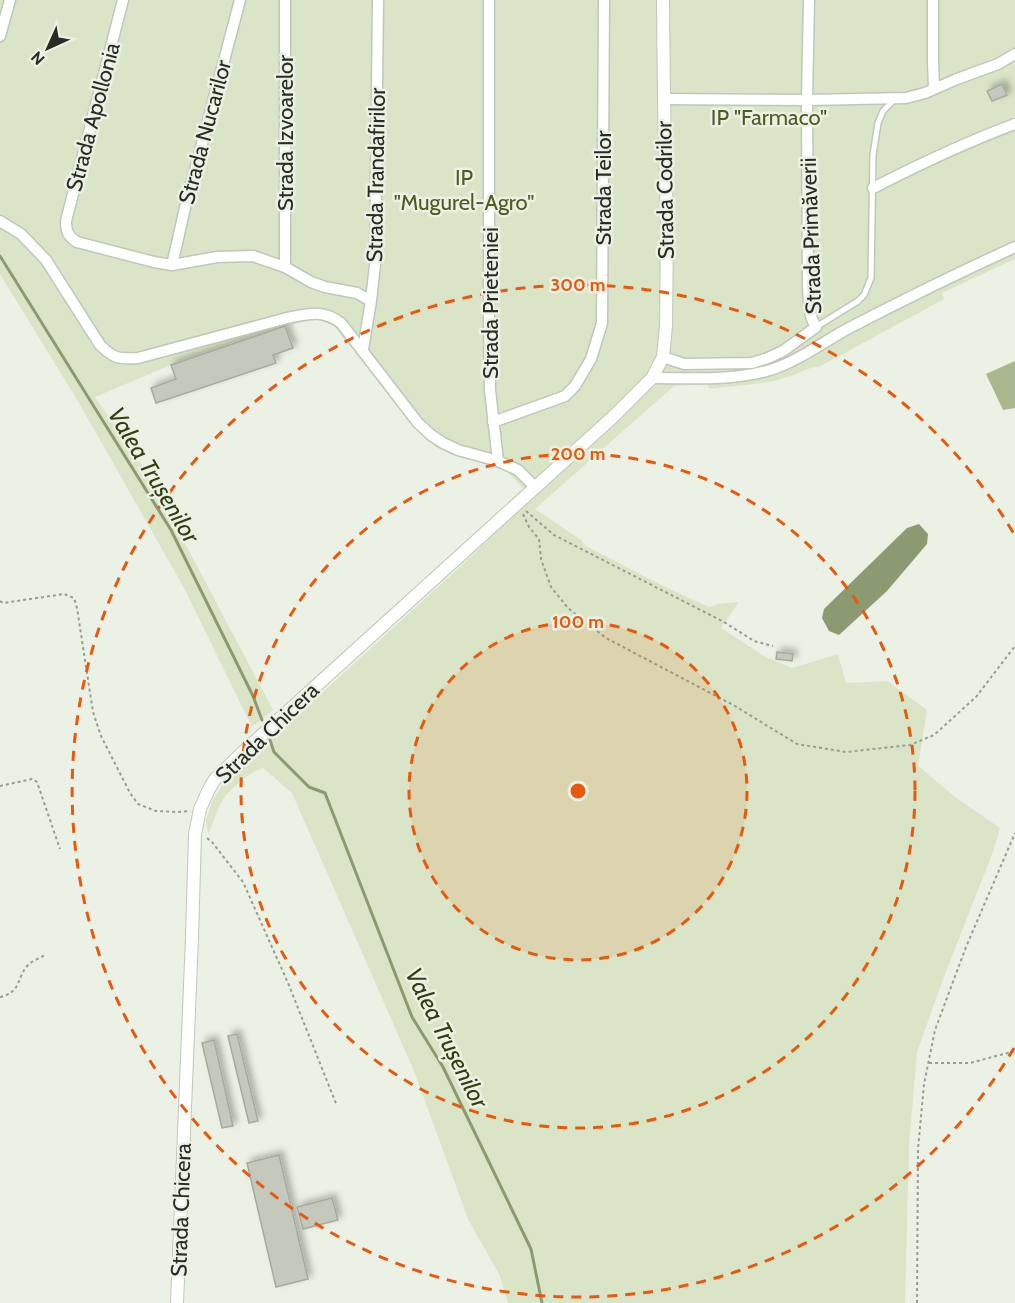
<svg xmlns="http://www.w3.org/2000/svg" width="1015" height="1303" font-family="Cabin,sans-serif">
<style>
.green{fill:#dae5c7}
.forest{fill:#a8b78d}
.water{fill:#8c9a72}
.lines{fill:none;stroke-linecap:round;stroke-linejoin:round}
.stream{stroke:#8c9a72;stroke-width:3}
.building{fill:#c5c9bd;stroke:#a6aa9f;stroke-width:1.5;filter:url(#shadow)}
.service-casing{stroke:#c1c6ba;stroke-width:8}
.minor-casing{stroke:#c1c6ba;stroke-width:13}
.tertiary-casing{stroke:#c1c6ba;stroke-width:14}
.path{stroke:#989c93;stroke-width:2;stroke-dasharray:3 3;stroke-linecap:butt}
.service{stroke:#fff;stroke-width:5}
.minor{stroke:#fff;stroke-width:10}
.tertiary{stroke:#fff;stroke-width:12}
.ring{fill:none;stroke:#e8590c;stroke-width:3;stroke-dasharray:10 8}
.labels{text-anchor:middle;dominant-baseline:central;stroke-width:5;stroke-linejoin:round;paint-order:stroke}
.street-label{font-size:22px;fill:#292b26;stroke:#ecf1e5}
.park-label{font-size:22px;fill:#4b5d1f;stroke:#ecf1e5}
.water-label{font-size:24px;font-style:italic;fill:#324011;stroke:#ecf1e5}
.centre{fill:#e8590c;stroke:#ecf1e5;stroke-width:3}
.ring-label{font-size:18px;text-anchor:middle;font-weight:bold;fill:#e8590c;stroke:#ecf1e5;stroke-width:5;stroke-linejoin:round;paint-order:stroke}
</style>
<defs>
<filter id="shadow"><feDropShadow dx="4" dy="-4" stdDeviation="3" flood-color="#0004"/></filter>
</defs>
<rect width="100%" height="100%" fill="#ecf1e5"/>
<path class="green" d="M0 0H1015V259L942 293 944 299 819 367C809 366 798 374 788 377 762 386 735 385 709 389L708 384 674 386 535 509 581 540 586 546C627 567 667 589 709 607L717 604 739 602 721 628 764 656 792 668 838 654 846 683 887 681 927 710 918 766 955 797 1000 828 993 852 945 974 917 1052 909 1146 905 1303H508L500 1276 468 1219 414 1071 292 793 263 768C250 772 232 787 224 798 217 809 213 823 208 835L206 820 212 801 234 768 278 733 462 565 532 498 508 472 436 447 420 433 334 326 317 319 285 326 171 365 95 397 149 475 273 710 252 727 184 588 79 403 0 274Z"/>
<path class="forest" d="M1015 361V408L1003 410 986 374Z"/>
<path class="water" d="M919 524 928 534 927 544 887 591 839 635 829 631 822 618 824 609 907 528Z"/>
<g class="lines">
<path class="stream" d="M0 256 171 530 253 696 262 720
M270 740 274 752 309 787 325 793 412 1017 443 1067 531 1249 542 1303"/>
</g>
<path class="building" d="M1002 84 1007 95 992 101 987 91Z
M285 326 293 348 273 355 276 363 156 403 151 388 176 379 171 365Z
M777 652 793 654 792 661 776 659Z
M237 1034 258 1121 249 1123 228 1036Z
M214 1040 233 1126 222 1128 202 1043Z
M279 1155 308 1279 276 1287 247 1163Z
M332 1198 338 1220 303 1229 297 1207Z"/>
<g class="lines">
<defs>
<path id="service" d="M816 327 858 301 864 295 871 278 873 155 878 123 883 111 894 100"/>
<path id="minor" d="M123 0 66 221C66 232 68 236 77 242L154 262 172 265 217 257 253 256 285 267 311 282 325 287 357 293 371 301
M489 0V319L490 390 498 461
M933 0V62L934 88
M0 36 10 0
M664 99 807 100 906 98 925 93 957 79 998 64 1015 54
M873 188C920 164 966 142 1015 124
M0 221 21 234 46 260 100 345C114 359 119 359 138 358L287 318C308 314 322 309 341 323L418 423 431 435 443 443 458 450 498 461 518 470 535 487
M172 265 185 208 240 0
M285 267V0
M363 349 371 301 375 265 378 0
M663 357 684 364 752 363 768 358 783 351 816 327C808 315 809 300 808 286L807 100 809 0
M652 378C692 378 732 381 770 370 799 361 824 341 851 327 905 299 960 272 1015 247
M493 422 565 396 575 386 591 359 602 323 604 0"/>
<path id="tertiary" d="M177 1303 192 937 195 834 200 809 209 789 215 779 243 752 614 416 652 378 663 357 666 326 667 227 664 99 663 0"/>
</defs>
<use href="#service" class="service-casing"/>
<use href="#minor" class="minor-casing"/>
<use href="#tertiary" class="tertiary-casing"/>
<path class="path" d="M526 511 554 535 724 622 754 641 773 646
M523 514 529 527 539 539 541 559 551 587 568 608 606 638 735 706 797 744 846 752 910 745 934 735 976 697 1015 646
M0 601 3 603 64 594 74 598 77 608 93 712 101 736 130 793 138 804 156 811 177 812 189 811
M0 786 32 779 37 782 60 849
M207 838 212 842 243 882 288 983 337 1106
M0 997C22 992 16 978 28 965 32 961 40 958 45 955
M929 1063H970L1015 1051
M917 1303 918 1149 924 1084 935 1030 966 947 1015 833"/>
<use href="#service" class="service"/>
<use href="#minor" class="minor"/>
<use href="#tertiary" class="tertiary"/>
</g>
<circle cx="578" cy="791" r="169" fill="#e8590c" fill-opacity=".12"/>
<g class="ring">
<circle cx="578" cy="791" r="169"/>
<circle cx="578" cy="791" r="337"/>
<path d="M1014 1048A506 506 0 1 1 1014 534"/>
</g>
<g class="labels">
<g class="street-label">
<text transform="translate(93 117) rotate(-75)">Strada Apollonia</text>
<text transform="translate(205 132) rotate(-75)">Strada Nucarilor</text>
<text transform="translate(285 133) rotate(-90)">Strada Izvoarelor</text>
<text transform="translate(376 175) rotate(-89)">Strada Trandafirilor</text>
<text transform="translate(603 188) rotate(-90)">Strada Teilor</text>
<text transform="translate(665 190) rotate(-91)">Strada Codrilor</text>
<text transform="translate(811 236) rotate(-92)">Strada Primăverii</text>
<text transform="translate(490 303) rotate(-90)">Strada Prieteniei</text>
<text transform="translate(267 733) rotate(-44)">Strada Chicera</text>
<text transform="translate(181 1210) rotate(-88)">Strada Chicera</text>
</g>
<g class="park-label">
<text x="769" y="117">IP "Farmaco"</text>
<text x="464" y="177">IP<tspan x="464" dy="25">"Mugurel-Agro"</tspan></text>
</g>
<g class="water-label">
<text transform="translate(154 475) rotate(59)">Valea Trușenilor</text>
<text transform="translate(447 1038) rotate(63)">Valea Trușenilor</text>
</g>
</g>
<circle cx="578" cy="791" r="9" class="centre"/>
<g class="ring-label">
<text x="578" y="291">300 m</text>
<text x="578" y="460">200 m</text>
<text x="578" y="628">100 m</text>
</g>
<g transform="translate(48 48) rotate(225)" stroke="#ecf1e5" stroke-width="4.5" paint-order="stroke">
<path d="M0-4.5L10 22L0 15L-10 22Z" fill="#292b26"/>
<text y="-9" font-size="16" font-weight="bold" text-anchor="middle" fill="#292b26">N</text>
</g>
</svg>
